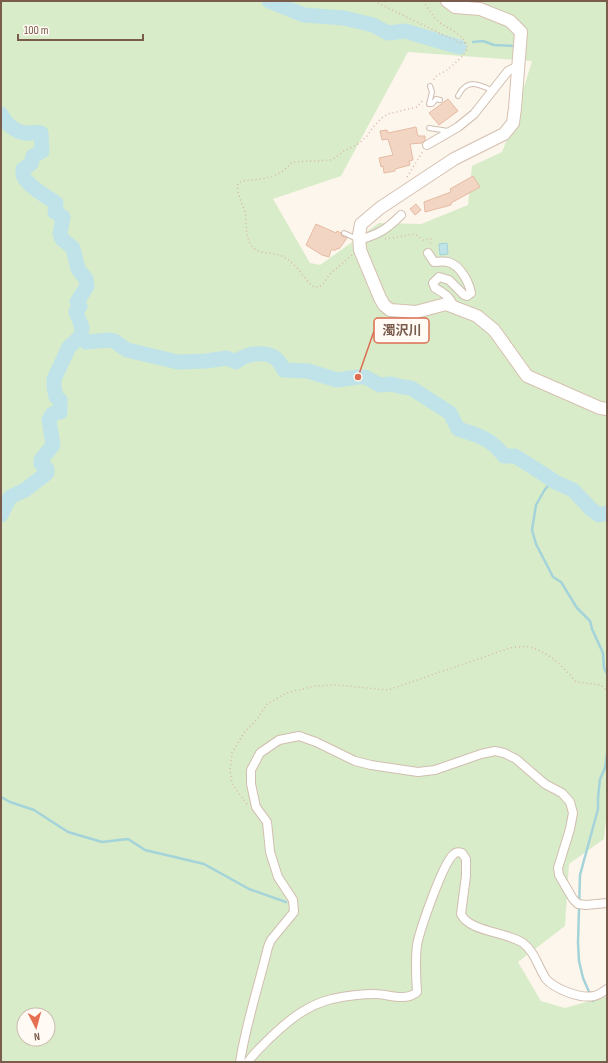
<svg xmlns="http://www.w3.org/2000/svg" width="608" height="1063" font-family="'Sofia Sans Condensed','Noto Sans JP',sans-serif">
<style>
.green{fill:#d8ecc9;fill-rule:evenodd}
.water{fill:#bfe3e8;stroke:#a5d3da}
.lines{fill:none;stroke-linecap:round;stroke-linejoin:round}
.stream{stroke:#a5d3da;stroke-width:2.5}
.river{stroke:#bfe3e8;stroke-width:15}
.building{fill:#f3d5c3;stroke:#e6bba3}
.lane-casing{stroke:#d1beb0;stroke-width:6}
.street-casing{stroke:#d1beb0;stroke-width:10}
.secondary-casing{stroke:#d6c0b0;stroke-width:14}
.path{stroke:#d9b8a5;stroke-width:1.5;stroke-dasharray:1 3;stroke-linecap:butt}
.lane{stroke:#fff;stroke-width:4}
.street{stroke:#fff;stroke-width:8}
.secondary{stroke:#fff;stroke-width:12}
.leader{fill:none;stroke:#dc6d51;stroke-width:1.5}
.callout-dot{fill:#dc6d51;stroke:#fffaf3;stroke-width:1.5}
.callout{fill:#fffaf3;stroke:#dc6d51;stroke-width:1.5}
.callout-label{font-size:13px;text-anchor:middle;font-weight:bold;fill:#7a5c4d}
</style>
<rect width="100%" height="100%" fill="#fdf6ec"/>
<path class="green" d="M1 1H607V809L604 839 569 864 565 926 518 962 541 1001 565 1008 607 996V1062H1ZM408 52 532 61 513 123 502 152 472 166 468 205 421 224 379 223 320 265 310 263 273 199 341 176ZM24 1015H48V1039H24Z"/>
<path class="water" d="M447 243 448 254 440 255 439 244Z"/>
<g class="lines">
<path class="stream" d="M473 42 483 41 494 45 514 46
M459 47 460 46
M552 480 544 491 536 505 532 530 536 544 553 577 561 582 577 608 590 621 592 629 603 653 604 668 607 674
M1 797 10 802 34 810 68 832 102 842 128 839 145 850 204 864 249 889 286 902
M593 1001 583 978 579 961 578 943 580 875 598 809V798L600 779 605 768 607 754"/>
<path class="river" d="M269 1 304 15 344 18 373 25 388 33 405 31 459 47
M1 114C5 123 15 132 25 133 31 134 35 131 41 133L42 151 33 156 31 164 23 169C23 169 23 175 23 175 26 185 47 197 56 203L55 212 63 217 60 234 62 239 73 248 78 269 86 279 87 286 77 302 80 306 76 312 82 327 81 336 86 342 108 340 114 341 127 350 178 362 206 361 227 358 236 362C246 353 270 349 279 362 281 364 282 367 284 370L308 371 337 380 358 377H365L380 385 391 384 403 387 411 388 450 413 458 429C478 435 492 439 504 456H515L545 475 555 482 573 490 591 509 599 515 607 513
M1 515 10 497 25 490 47 473V469L41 464V460L53 445 49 420 52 414 60 412V400L56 397 54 387V379L69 347 81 336"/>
</g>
<path class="building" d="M448 99 458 111 439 125 429 113Z
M416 127 418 136H425V140L422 143 410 144 413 160 409 161 410 165 395 169V171L384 173 383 166 381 167 379 158 393 155 388 139 382 140 380 131 387 130 388 133Z
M473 176 480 187 451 203V205L425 212 424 202 451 192 450 189Z
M416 204 421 210 415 215 410 209Z
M316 224 336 233 337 231 341 233 342 236 347 238 339 249 337 248 336 250H331L329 257 322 255 306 245Z"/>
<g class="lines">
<defs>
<path id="lane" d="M430 86 432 92 429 104H432L436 99 440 100
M458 96C467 78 478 84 493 91
M429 128 448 131
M344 233 357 239"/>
<path id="street" d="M427 145 458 127 474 114 508 71 519 66
M359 240C379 234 386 230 401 215
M428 253 434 262C438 262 443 261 448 262 460 265 469 282 471 293L467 296 464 295 449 280 439 277 433 283 435 288C442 292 451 297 453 306
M240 1062C246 1023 259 985 268 947L271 940 294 912 293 900 278 877 270 852 267 822 256 807 251 784V770L260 753 279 740 299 736 316 742 355 761 371 765 418 772 435 770 481 754 495 751 504 753 516 759 545 784 562 793 570 802 573 813 570 829 558 868 559 875 573 899 578 904 586 905 607 903
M248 1062C254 1053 263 1045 271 1037 289 1020 307 1005 332 999 346 996 361 994 375 994 388 994 406 1002 417 992 416 976 415 961 417 945 420 930 443 862 454 854 456 852 459 852 462 853L466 859V876L461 914C469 932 508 932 523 943 535 952 538 967 546 979 555 989 580 999 594 996 599 995 603 992 607 989"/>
<path id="secondary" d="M447 1 455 7 480 9 510 21 521 32 515 108 513 123 504 134 454 159 380 208 361 224 359 235 360 250 380 298 384 305 390 310 416 312 446 304 477 316 494 330 527 376 600 408 607 409"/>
</defs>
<use href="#lane" class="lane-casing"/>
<use href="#street" class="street-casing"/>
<use href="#secondary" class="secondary-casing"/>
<path class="path" d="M374 1 460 43H466
M423 1C428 8 432 15 438 21 445 28 467 35 467 47 466 55 453 65 447 70 441 74 436 74 433 81
M407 177 423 151
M385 239 415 234 423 240 431 239 430 246
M352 255 330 274 323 284 319 287H314L311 285C302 275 294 262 282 256 271 251 256 256 250 243 245 233 247 222 245 212 242 202 236 193 238 183L242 181C261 179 279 179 292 162L332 160 344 151 358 144 367 136 374 126 383 117 388 114 417 107 423 100
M247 804 232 784 230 770 232 753 244 733 258 718 266 705 286 693 315 686 338 685 388 690 510 648C516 647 523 646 529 647 550 652 563 667 576 682L601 685 607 691"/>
<use href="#lane" class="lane"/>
<use href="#street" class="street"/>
<use href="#secondary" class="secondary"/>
</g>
<path class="leader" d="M358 377L374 331"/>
<circle class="callout-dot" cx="358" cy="377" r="4"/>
<rect class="callout" x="374" y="318" width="55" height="25" rx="4"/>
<g class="callout-label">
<text x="402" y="335">濁沢川</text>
</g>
<rect width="608" height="1063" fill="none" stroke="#7a5c4d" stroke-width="4"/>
<g transform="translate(36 1027) rotate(174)"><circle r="19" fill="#fffaf3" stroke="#cabbb1"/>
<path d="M0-3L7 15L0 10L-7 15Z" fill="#e76f51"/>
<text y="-6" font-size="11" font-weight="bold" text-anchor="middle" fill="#7a5c4d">N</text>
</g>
<path d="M18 34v6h125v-6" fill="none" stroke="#7a5c4d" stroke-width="2"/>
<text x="24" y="34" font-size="12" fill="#7a5c4d" stroke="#fffaf3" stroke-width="3" paint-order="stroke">100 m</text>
</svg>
